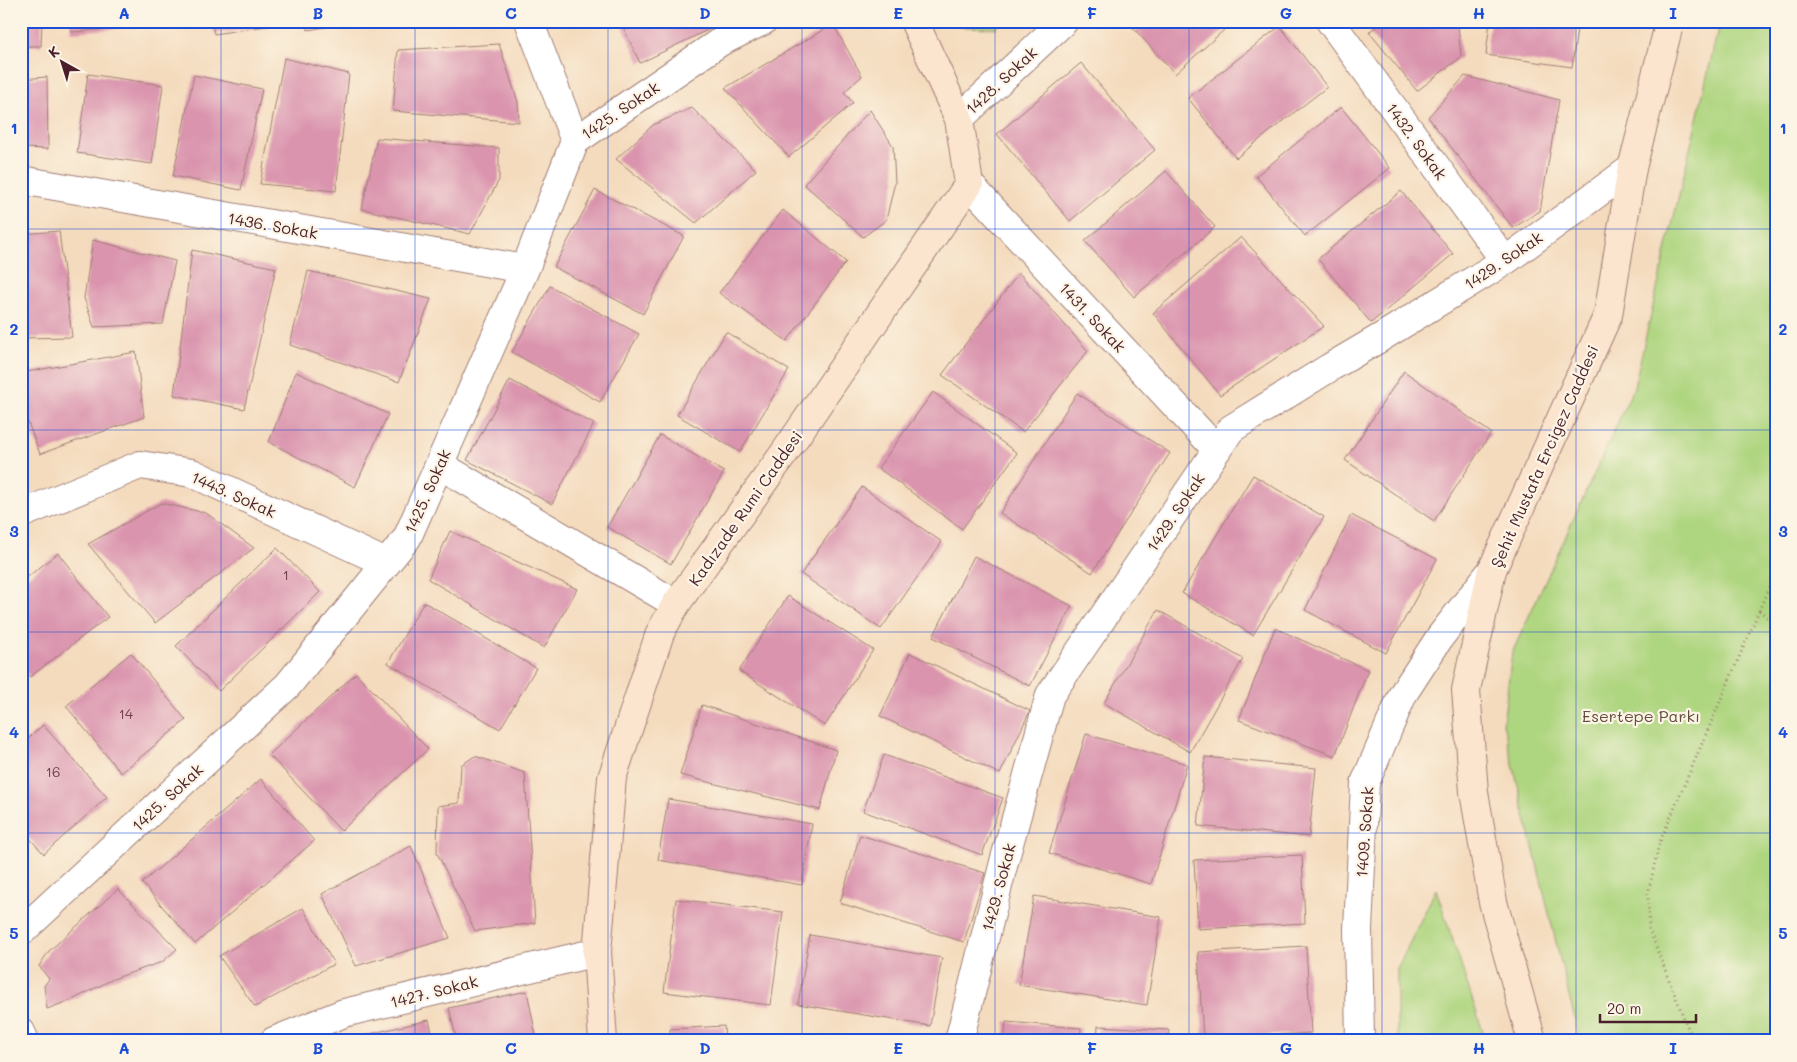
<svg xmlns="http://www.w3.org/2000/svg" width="1797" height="1062" font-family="Mali,sans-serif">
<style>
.green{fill:#aed57f;stroke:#7c7a55}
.building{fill:#da94ae}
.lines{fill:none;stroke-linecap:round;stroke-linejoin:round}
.street-casing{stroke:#9f7d74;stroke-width:30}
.secondary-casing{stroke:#9f7d74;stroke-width:30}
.path{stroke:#9f7d74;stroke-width:3;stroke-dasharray:1 4;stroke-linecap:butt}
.street{stroke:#fff;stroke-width:28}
.secondary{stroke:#fbe5cf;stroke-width:28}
.grid{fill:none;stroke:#1d4ed8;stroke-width:1;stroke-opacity:0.55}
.labels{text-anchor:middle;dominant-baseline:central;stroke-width:4.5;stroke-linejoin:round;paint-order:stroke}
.number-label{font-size:14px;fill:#6e3c4c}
.street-label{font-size:16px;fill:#4a1f2b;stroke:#fcf5e5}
.park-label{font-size:16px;fill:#634c40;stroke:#fcf5e5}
.neatline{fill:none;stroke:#1d4ed8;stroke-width:2}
.grid-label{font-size:16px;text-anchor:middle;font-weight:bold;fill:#1d4ed8}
</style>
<rect width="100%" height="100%" fill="#fcf5e5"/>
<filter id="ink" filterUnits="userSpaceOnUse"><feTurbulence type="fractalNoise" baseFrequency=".02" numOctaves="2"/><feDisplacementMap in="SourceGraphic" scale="10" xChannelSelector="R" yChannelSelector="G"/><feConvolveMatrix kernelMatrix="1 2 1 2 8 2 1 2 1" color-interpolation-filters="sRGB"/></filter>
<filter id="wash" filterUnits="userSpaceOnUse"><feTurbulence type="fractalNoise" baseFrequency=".0096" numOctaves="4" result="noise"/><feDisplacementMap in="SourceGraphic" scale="20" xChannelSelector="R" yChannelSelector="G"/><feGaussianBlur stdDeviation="1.12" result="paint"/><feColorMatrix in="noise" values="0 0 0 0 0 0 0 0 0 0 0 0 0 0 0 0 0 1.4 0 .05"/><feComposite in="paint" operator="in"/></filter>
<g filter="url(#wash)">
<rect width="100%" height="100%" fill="#f4dbbe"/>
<path class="green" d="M949 21H1003L996 28 961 27Z
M1720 21H1776V1041H1580L1503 724 1512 653 1634 387Z
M1436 889 1486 1041H1397V969Z"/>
<g id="blocks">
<path class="building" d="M21 21H42L41 46H21Z
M70 21H178L179 24 71 32Z
M212 21H279L280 24 214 34Z
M306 21H355V22L308 30Z
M620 21H726L640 63Z
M1127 21H1234L1175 74Z
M1383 21H1456L1458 24 1461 57 1417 91 1369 32Z
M1490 21H1578L1572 67 1486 55Z
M833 24 862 76 844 92 853 103 789 157 725 88Z
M1280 26 1327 87 1236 158 1188 98Z
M499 44 518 102 519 122 393 111 398 50Z
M284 58 349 74 336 191 260 184Z
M1081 63 1155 150 1070 221 997 134Z
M88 74 163 85 152 164 77 153Z
M194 75 262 89 241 190 173 176Z
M1465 76 1559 100 1540 211 1513 228 1428 117Z
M47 77 48 149 21 148V79Z
M1341 107 1390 168 1305 236 1256 176Z
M692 108 756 170 696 223 616 159 653 125Z
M870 110 893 146 895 182 886 220 863 237 804 184Z
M377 138 499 148V180L470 234 362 209Z
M1166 171 1215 227 1134 297 1085 241Z
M595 190 684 236 643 314 554 267Z
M1401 191 1453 254 1371 323 1318 259Z
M783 210 846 262 787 341 719 293Z
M59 231 72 337 21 338V234Z
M1241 237 1324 326 1220 395 1153 313Z
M93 240 175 261 163 324 94 327 84 298Z
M192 250 276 268 244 409 174 395Z
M308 271 431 299 399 382 290 345Z
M1019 273 1088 351 1023 432 942 375Z
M550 286 639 334 600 402 512 352Z
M726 332 789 370 740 452 677 415Z
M136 352 144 417 40 454 21 404V373Z
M1404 371 1491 433 1434 521 1345 460Z
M296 372 388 414 355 487 269 442Z
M510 380 594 424 552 504 467 460Z
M933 392 1017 453 962 529 878 468Z
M1077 393 1170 453 1092 573 1000 513Z
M660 435 724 472 671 564 607 527Z
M1253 475 1324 517 1253 635 1182 593Z
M862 487 942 542 881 629 801 574Z
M161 503 206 513 254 548 155 623 88 544Z
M1351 515 1437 559 1386 653 1305 610Z
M450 531 577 589 544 648 428 579Z
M277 548 320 592 219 691 176 646Z
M58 553 108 617 30 677 21 665V582Z
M974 556 1072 606 1030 686 933 637Z
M788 596 873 650 825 726 739 671Z
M424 602 536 668 500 729 388 663Z
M1158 610 1243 659 1190 752 1104 703Z
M1275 628 1368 670 1335 756 1239 720Z
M131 653 186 720 121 773 66 706Z
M910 653 1030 711 1000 774 880 716Z
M356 673 428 749 341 831 269 755Z
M702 705 836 750 820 810 680 775Z
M43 725 107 797 44 854 21 829V745Z
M1086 734 1187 764 1151 884 1049 853Z
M884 755 1003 798 982 855 863 811Z
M475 756 525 773 535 923 475 931 437 853 438 806 459 803 461 765Z
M1205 757 1316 768 1309 837 1198 826Z
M261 779 314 841 195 944 142 883Z
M668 799 812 824 802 885 658 860Z
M860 835 985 873 964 942 840 903Z
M411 846 450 938 356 966 322 894Z
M1302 855 1305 923 1198 929 1194 860Z
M118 889 177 949 162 962 113 979 74 999 47 1009 44 986 49 979 39 966 49 951Z
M1034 896 1161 917 1147 1005 1019 985Z
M676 899 783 912 771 1005 664 992Z
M303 908 334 964 255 1007 219 956Z
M810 935 942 958 930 1026 798 1004Z
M1306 946 1311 1033 1203 1039 1198 952Z
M527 991 537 1041H457L449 1008Z
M429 1020 434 1041H363L361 1036Z
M1006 1022 1081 1028 1080 1041H1004Z
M724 1026 725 1041H670V1029Z
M1098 1026 1169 1030 1168 1041H1097Z"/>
</g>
</g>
<g filter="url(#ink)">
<use href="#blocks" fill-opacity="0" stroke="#9f7d74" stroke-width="1"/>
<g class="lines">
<defs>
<path id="street" d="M529 21 575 141
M1330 21 1505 261
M959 119 1064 21
M21 180 525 269
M969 184 1217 450
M440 465 676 604
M21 514 140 465 192 473 386 563
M21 932 288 685 407 538 525 269 575 141 720 42 763 21
M21 1032 25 1041
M274 1041 344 1013 597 952
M959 1041 1004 862 1050 695 1231 429 1329 368 1380 338 1505 261 1632 168
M1360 1041 1358 929 1365 783 1403 694 1440 637 1492 570"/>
<path id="secondary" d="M603 1041 597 952 612 778 660 633 676 604 785 452 969 184 959 119 914 21
M1532 1041 1493 902 1474 792 1466 690 1492 570 1608 315 1632 168 1670 21"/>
</defs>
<use href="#street" class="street-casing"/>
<use href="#secondary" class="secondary-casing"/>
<path class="path" d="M1759 610 1776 625
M1693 1041 1649 929 1648 894 1659 844 1776 571"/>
<use href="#street" class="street"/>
<use href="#secondary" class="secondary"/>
</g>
</g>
<path class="grid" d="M221 21V1041M415 21V1041M608 21V1041M802 21V1041M995 21V1041M1189 21V1041M1382 21V1041M1576 21V1041M21 229H1776M21 430H1776M21 632H1776M21 833H1776"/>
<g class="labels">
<g class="number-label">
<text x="286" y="574">1</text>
<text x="126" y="713">14</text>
<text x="53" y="771">16</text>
</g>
<g class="street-label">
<text transform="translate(1001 80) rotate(-43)">1428. Sokak</text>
<text transform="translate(620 110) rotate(-34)">1425. Sokak</text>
<text transform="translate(1417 141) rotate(54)">1432. Sokak</text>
<text transform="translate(273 225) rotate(10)">1436. Sokak</text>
<text transform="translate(1503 260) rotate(-34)">1429. Sokak</text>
<text transform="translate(1093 317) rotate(47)">1431. Sokak</text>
<text transform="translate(1544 456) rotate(-66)">Şehit Mustafa Ercigez Caddesi</text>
<text transform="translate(427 491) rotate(-66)">1425. Sokak</text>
<text transform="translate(234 494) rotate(24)">1443. Sokak</text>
<text transform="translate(745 508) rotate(-55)">Kadızade Rumi Caddesi</text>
<text transform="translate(1175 512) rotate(-56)">1429. Sokak</text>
<text transform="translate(167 797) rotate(-43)">1425. Sokak</text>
<text transform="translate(1364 832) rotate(-86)">1409. Sokak</text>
<text transform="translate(998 887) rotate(-75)">1429. Sokak</text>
<text transform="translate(434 991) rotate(-14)">1427. Sokak</text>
</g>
<g class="park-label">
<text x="1641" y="715">Esertepe Parkı</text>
</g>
</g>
<rect width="1797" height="1062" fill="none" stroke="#fcf5e5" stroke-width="55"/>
<g transform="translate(62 62) rotate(321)" stroke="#fcf5e5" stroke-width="4" paint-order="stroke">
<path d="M0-4L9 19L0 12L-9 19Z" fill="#4a1f2b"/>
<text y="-8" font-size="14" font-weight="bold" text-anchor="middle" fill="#4a1f2b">K</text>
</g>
<path d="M1600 1014v8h96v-8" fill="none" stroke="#4a1f2b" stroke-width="2.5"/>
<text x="1607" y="1014" font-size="15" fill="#4a1f2b" stroke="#fcf5e5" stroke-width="4" paint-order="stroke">20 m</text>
<rect x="28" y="28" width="1742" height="1006" class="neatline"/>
<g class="grid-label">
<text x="124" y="19">A</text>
<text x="318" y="19">B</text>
<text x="511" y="19">C</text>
<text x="705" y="19">D</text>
<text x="898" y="19">E</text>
<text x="1092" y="19">F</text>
<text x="1286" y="19">G</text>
<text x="1479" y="19">H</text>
<text x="1673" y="19">I</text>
<text x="14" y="134">1</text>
<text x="1783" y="134">1</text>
<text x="14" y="335">2</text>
<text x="1783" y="335">2</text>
<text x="14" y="537">3</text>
<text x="1783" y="537">3</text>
<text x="14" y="738">4</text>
<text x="1783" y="738">4</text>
<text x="14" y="939">5</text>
<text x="1783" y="939">5</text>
<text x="124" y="1054">A</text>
<text x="318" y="1054">B</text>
<text x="511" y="1054">C</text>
<text x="705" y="1054">D</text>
<text x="898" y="1054">E</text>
<text x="1092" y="1054">F</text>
<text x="1286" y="1054">G</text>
<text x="1479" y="1054">H</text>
<text x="1673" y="1054">I</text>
</g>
</svg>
